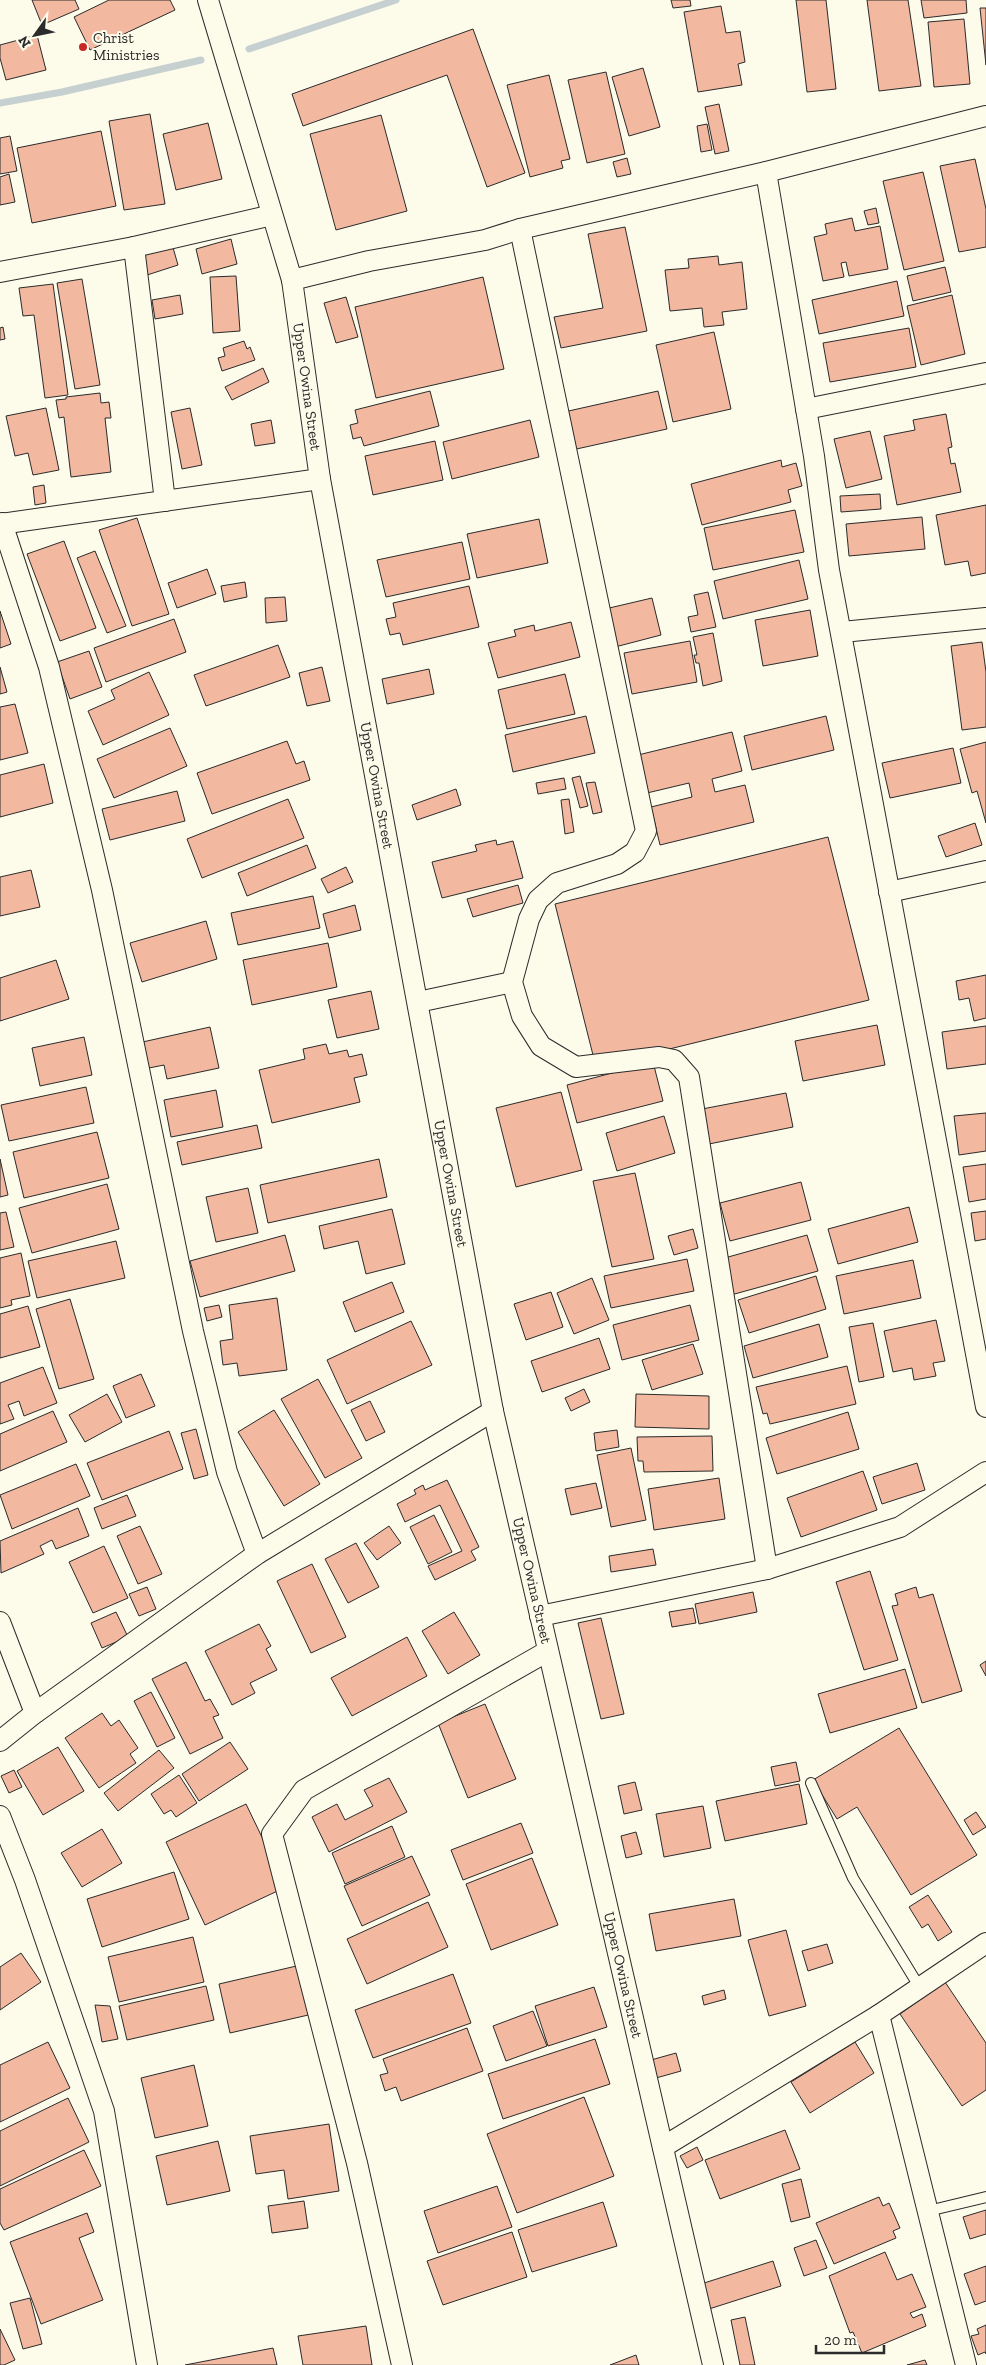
<svg xmlns="http://www.w3.org/2000/svg" width="986" height="2365" font-family="'Zilla Slab',serif">
<style>
.lines{fill:none;stroke-linecap:round;stroke-linejoin:round}
.stream{stroke:#c7d0d0;stroke-width:7}
.building{fill:#f2b8a0;stroke:#2b2b2b}
.service-casing{stroke:#2b2b2b;stroke-width:12}
.minor-casing{stroke:#2b2b2b;stroke-width:22}
.service{stroke:#fdfbea;stroke-width:10}
.minor{stroke:#fdfbea;stroke-width:20}
.poi-dot{fill:#c62828;stroke:#fdfbea;stroke-width:2}
.labels{text-anchor:middle;dominant-baseline:central;stroke-width:4;stroke-linejoin:round;paint-order:stroke}
.poi-label{font-size:15px;fill:#2b2b2b;stroke:#fdfbea;text-anchor:start}
.street-label{font-size:15px;fill:#2b2b2b;stroke:#fdfbea}
</style>
<rect width="100%" height="100%" fill="#fdfbea"/>
<g class="lines">
<path class="stream" d="M249 49 396 0
M0 103 62 92 201 60"/>
</g>
<path class="building" d="M32 0H75L79 9 42 25Z
M109 0H170L175 10 90 50 74 17Z
M671 0H690L691 6 673 8Z
M796 0H826L836 89 807 92Z
M867 0H908L921 86 879 91Z
M921 0H966L967 13 924 18Z
M721 6 726 33 740 31 745 62 738 64 742 85 698 92 684 12Z
M980 8H986V65Z
M964 19 970 84 934 87 928 22Z
M473 29 525 173 487 187 447 75 303 126 292 94Z
M37 35 46 70 6 80 0 58V45Z
M643 68 660 127 629 136 612 77Z
M606 72 625 154 587 163 568 80Z
M549 75 570 159 561 161 563 168 530 177 507 85Z
M719 104 729 151 715 154 705 107Z
M150 114 165 204 124 210 109 121Z
M381 115 407 211 336 230 310 134Z
M208 123 222 179 176 190 163 134Z
M707 124 712 150 701 152 697 126Z
M101 131 116 206 32 223 17 148Z
M10 136 17 171 0 174V138Z
M627 158 631 174 617 177 613 162Z
M975 159 986 209V247L959 252 940 166Z
M923 172 944 261 904 270 883 181Z
M9 174 15 202 0 205V177Z
M876 208 879 223 868 225 864 211Z
M852 218 855 231 880 226 888 269 849 276 846 262 841 263 844 277 823 281 814 237 827 234 825 224Z
M625 227 647 331 561 348 554 317 603 308 588 234Z
M231 239 237 264 202 274 196 249Z
M172 244 178 265 144 276 137 255Z
M718 256 719 265 742 262 747 309 722 312 724 325 704 327 702 308 670 311 665 270 689 268 688 259Z
M945 267 951 292 913 301 907 276Z
M236 276 240 331 213 333 210 277Z
M483 277 504 369 376 398 355 307Z
M82 279 100 385 75 389 57 283Z
M897 281 904 316 819 334 812 300Z
M53 284 68 395 45 398 34 315 23 316 19 288Z
M180 295 183 314 155 319 152 300Z
M952 295 965 354 921 365 907 306Z
M346 297 358 337 336 343 324 303Z
M3 327 5 339 0 340V328Z
M909 328 916 367 830 382 823 343Z
M714 332 731 409 673 422 656 345Z
M244 341 247 349 250 347 255 360 222 371 218 358 225 356 223 348Z
M263 368 269 382 232 400 225 387Z
M430 391 439 426 364 446 361 437 353 439 350 425 358 423 355 410Z
M658 391 667 429 572 450 564 412Z
M100 393 101 403 109 402 111 418H105L111 472 71 477 64 417 59 418 56 400 66 399V397Z
M46 408 59 470 33 475 28 453 15 456 6 416Z
M190 408 202 465 182 469 171 412Z
M946 414 952 447 948 448 951 464 955 463 961 492 897 505 884 436 915 430 913 420Z
M271 420 275 443 255 446 251 424Z
M530 420 539 457 452 479 443 442Z
M870 431 882 479 846 488 834 439Z
M435 441 443 480 373 495 365 456Z
M781 460 782 467 796 463 802 486 788 490 791 502 702 525 691 484Z
M44 485 46 503 35 505 33 487Z
M880 494 881 509 841 512 840 496Z
M986 505V573L971 576 968 561 945 565 936 515Z
M795 510 804 552 713 570 704 528Z
M922 517 925 549 849 556 846 524Z
M137 518 169 614 132 626 99 530Z
M539 519 548 563 477 578 467 534Z
M64 541 96 628 60 641 27 554Z
M462 542 470 579 386 597 377 560Z
M95 551 126 626 107 633 77 558Z
M799 560 808 599 723 619 714 581Z
M207 569 216 594 177 608 168 583Z
M245 582 247 597 224 602 221 586Z
M469 586 479 627 403 645 400 633 390 635 386 619 396 617 393 603Z
M708 592 716 627 691 632 688 617 698 615 694 595Z
M285 597 287 621 266 623 265 598Z
M652 598 661 635 615 647 605 609Z
M810 610 818 656 763 666 755 620Z
M0 611 11 644 0 648Z
M174 619 186 652 106 682 94 648Z
M571 622 580 657 498 678 488 643 516 636 514 630 534 625 535 631Z
M713 633 722 681 703 686 699 663H696L694 655H697L693 637Z
M690 641 697 682 632 694 624 653Z
M982 642 986 672V727L962 730 951 646Z
M278 645 290 677 206 706 194 675Z
M89 651 102 687 70 699 57 662Z
M0 667 7 692 0 694Z
M322 667 330 701 307 706 299 673Z
M429 669 434 694 387 704 382 679Z
M149 672 169 715 103 745 88 711 115 699 111 690Z
M565 674 575 714 507 729 498 690Z
M15 704 28 753 0 760V707Z
M586 716 595 753 513 772 505 735Z
M826 716 834 750 752 770 744 736Z
M170 728 187 766 114 798 97 759Z
M732 732 742 771 712 779 715 792 745 785 754 822 660 845 651 807 692 797 689 783 647 793 638 755Z
M287 741 296 764 304 761 310 780 212 814 197 773Z
M986 742V823L977 791 972 793 960 749Z
M953 748 961 783 890 798 882 763Z
M44 764 53 803 0 817V775Z
M580 776 588 806 580 808 572 778Z
M564 778 566 789 538 794 536 783Z
M595 782 602 812 593 814 586 783Z
M456 789 461 805 417 820 412 805Z
M177 791 185 821 110 840 102 809Z
M288 799 304 838 202 878 187 839Z
M569 799 574 832 565 834 561 800Z
M975 823 982 845 946 857 938 836Z
M828 837 869 1000 596 1067 555 904Z
M496 840 497 845 513 841 523 878 442 898 432 862 477 851 475 845Z
M307 845 316 868 247 896 238 873Z
M346 867 353 882 328 893 321 879Z
M31 870 40 907 0 916V877Z
M518 885 523 903 473 917 467 899Z
M313 896 320 928 238 945 231 913Z
M355 905 361 930 329 938 323 914Z
M206 921 217 959 142 982 130 943Z
M328 943 337 987 252 1005 243 960Z
M56 960 69 999 0 1021V978Z
M986 975V1018L974 1021 969 998 959 1000 956 981Z
M371 991 379 1029 337 1038 328 1000Z
M877 1025 885 1065 803 1081 795 1041Z
M986 1026V1064L947 1069 942 1032Z
M210 1027 219 1068 167 1079 164 1065 144 1069 138 1043Z
M84 1037 92 1075 40 1086 32 1048Z
M326 1044 329 1054 347 1050 349 1057 362 1054 367 1075 354 1078 360 1102 272 1123 259 1070 305 1059 303 1049Z
M653 1062 663 1101 577 1123 567 1085Z
M86 1087 94 1123 9 1141 1 1105Z
M216 1090 223 1127 171 1137 164 1100Z
M561 1092 582 1170 516 1187 496 1108Z
M786 1093 793 1127 709 1144 702 1109Z
M986 1113V1151L959 1155 954 1116Z
M664 1116 675 1153 617 1171 606 1133Z
M257 1125 262 1148 182 1165 177 1142Z
M97 1132 109 1178 24 1198 13 1152Z
M0 1159 8 1195 0 1197Z
M379 1159 387 1197 268 1223 260 1185Z
M986 1164V1199L969 1202 963 1167Z
M635 1173 654 1259 612 1267 593 1181Z
M801 1182 811 1220 730 1241 720 1203Z
M107 1184 119 1229 32 1253 19 1208Z
M248 1188 258 1233 216 1242 206 1197Z
M909 1207 918 1242 838 1264 828 1229Z
M392 1209 405 1264 366 1274 358 1241 324 1249 319 1226Z
M986 1211V1239L975 1241 971 1213Z
M6 1212 14 1247 0 1250V1213Z
M693 1229 698 1248 674 1255 668 1236Z
M285 1235 295 1271 200 1297 190 1261Z
M807 1235 818 1271 731 1295 721 1259Z
M116 1241 125 1278 37 1298 28 1261Z
M21 1253 30 1296 11 1300 12 1305 0 1308V1258Z
M687 1259 694 1291 611 1308 604 1276Z
M913 1260 921 1298 844 1314 836 1276Z
M816 1276 826 1309 749 1333 738 1300Z
M592 1278 609 1320 574 1334 557 1293Z
M392 1282 404 1312 355 1332 343 1302Z
M551 1292 563 1327 526 1340 514 1304Z
M277 1298 287 1370 239 1376 237 1363 223 1365 220 1341 233 1339 229 1305Z
M70 1299 94 1379 59 1389 36 1309Z
M219 1305 222 1317 207 1321 204 1308Z
M690 1305 699 1340 622 1360 613 1325Z
M28 1306 40 1347 0 1358V1314Z
M936 1320 945 1361 933 1363 936 1376 914 1380 912 1368 893 1372 884 1331Z
M411 1321 432 1365 347 1404 327 1360Z
M873 1323 884 1377 859 1382 849 1327Z
M819 1324 828 1357 753 1378 744 1346Z
M599 1338 610 1369 542 1392 531 1361Z
M693 1344 703 1374 652 1390 642 1360Z
M847 1366 856 1404 770 1424 767 1413 763 1414 756 1387Z
M43 1367 57 1403 24 1416 19 1401 8 1405 14 1419 0 1424V1383Z
M141 1374 155 1406 126 1418 113 1386Z
M318 1379 362 1458 325 1478 281 1399Z
M584 1389 590 1402 571 1411 565 1398Z
M107 1394 122 1422 85 1442 69 1415Z
M636 1394 709 1396V1429L635 1427Z
M370 1401 385 1432 366 1441 351 1410Z
M274 1410 320 1484 284 1506 238 1432Z
M53 1411 67 1442 0 1471V1434Z
M848 1412 859 1449 777 1474 766 1438Z
M196 1429 208 1475 194 1479 181 1433Z
M617 1430 619 1447 596 1451 594 1433Z
M169 1431 183 1469 102 1500 87 1463Z
M712 1436 713 1471 644 1472 643 1461H638L637 1437Z
M631 1448 646 1520 611 1527 597 1455Z
M917 1463 925 1490 882 1504 873 1477Z
M76 1464 90 1496 12 1529 0 1495Z
M863 1471 877 1510 801 1537 787 1498Z
M719 1478 725 1519 654 1530 648 1489Z
M447 1480 479 1547 471 1551 476 1560 435 1580 428 1566 462 1551 440 1505 405 1522 397 1504 416 1494 414 1490 423 1485 425 1490Z
M596 1483 602 1508 571 1515 565 1489Z
M127 1495 136 1516 102 1529 94 1508Z
M78 1508 89 1536 56 1549 52 1540 40 1546 44 1554 1 1573 0 1541Z
M434 1515 452 1552 428 1564 410 1527Z
M140 1526 162 1574 138 1584 117 1536Z
M389 1526 401 1543 377 1560 364 1543Z
M356 1543 379 1587 348 1603 325 1559Z
M104 1546 128 1598 93 1613 69 1562Z
M653 1549 656 1565 611 1572 609 1556Z
M312 1564 346 1637 311 1653 277 1581Z
M870 1571 898 1660 864 1670 836 1582Z
M147 1587 156 1609 139 1616 129 1594Z
M916 1587 919 1598 933 1594 962 1691 922 1703 892 1606 898 1605 895 1594Z
M753 1592 757 1612 699 1624 695 1604Z
M693 1608 696 1623 672 1627 669 1612Z
M116 1612 128 1637 102 1648 91 1623Z
M454 1612 480 1655 448 1674 422 1631Z
M601 1618 624 1714 601 1719 578 1623Z
M259 1624 271 1646 266 1649 277 1670 250 1683 255 1693 232 1705 205 1651Z
M407 1637 427 1676 352 1716 331 1678Z
M986 1661V1676L980 1665Z
M186 1662 205 1701 210 1699 219 1715 213 1717 223 1738 190 1754 152 1679Z
M905 1669 917 1708 830 1733 818 1694Z
M151 1692 175 1738 157 1747 134 1701Z
M485 1704 516 1779 468 1798 438 1723Z
M102 1713 111 1726 119 1720 138 1748 130 1754 136 1763 99 1788 65 1738Z
M899 1728 977 1855 911 1895 857 1807 837 1819 813 1780Z
M230 1742 248 1769 199 1801 182 1774Z
M58 1747 84 1791 43 1815 17 1771Z
M159 1750 174 1768 118 1811 104 1793Z
M796 1762 800 1781 775 1786 771 1767Z
M14 1770 22 1787 9 1793 1 1776Z
M179 1775 197 1803 176 1817 171 1810 164 1814 151 1794Z
M389 1778 407 1812 329 1852 312 1817 337 1804 345 1820 373 1806 364 1790Z
M635 1782 642 1810 624 1814 618 1786Z
M799 1784 807 1824 725 1841 716 1801Z
M246 1804 286 1887 205 1925 166 1842Z
M703 1806 711 1848 664 1857 656 1814Z
M976 1812 986 1827 973 1835 964 1820Z
M521 1823 533 1853 463 1880 451 1850Z
M392 1826 405 1857 345 1884 332 1853Z
M102 1829 122 1863 82 1887 61 1853Z
M636 1832 642 1854 626 1858 621 1836Z
M412 1856 430 1895 362 1926 344 1886Z
M532 1858 558 1925 491 1950 466 1884Z
M174 1872 189 1919 102 1947 87 1899Z
M928 1895 952 1932 938 1941 928 1924 922 1928 909 1907Z
M734 1899 741 1936 656 1951 649 1914Z
M428 1902 448 1947 367 1984 347 1939Z
M786 1930 806 2006 769 2016 748 1940Z
M193 1937 204 1982 119 2002 108 1957Z
M827 1944 833 1963 808 1971 802 1951Z
M21 1953 41 1982 0 2010V1967Z
M305 1964 317 2013 230 2033 219 1984Z
M453 1974 471 2023 373 2058 355 2010Z
M945 1982 986 2043V2090L962 2106 900 2014Z
M206 1986 214 2020 127 2040 119 2006Z
M594 1987 607 2027 548 2046 535 2006Z
M724 1990 726 1999 704 2005 702 1996Z
M95 2005 110 2006 118 2039 102 2042Z
M533 2011 547 2046 506 2061 493 2026Z
M467 2028 483 2071 401 2101 396 2087 385 2091 380 2075 388 2073 383 2059Z
M595 2039 610 2084 503 2119 488 2074Z
M48 2042 70 2088 0 2122V2065Z
M855 2042 874 2073 810 2113 791 2082Z
M676 2053 681 2071 656 2078 651 2060Z
M194 2065 208 2126 155 2138 141 2078Z
M584 2097 614 2176 517 2213 487 2134Z
M68 2098 89 2142 0 2186V2131Z
M329 2124 339 2191 288 2199 284 2170 256 2174 250 2136Z
M785 2130 800 2169 720 2199 705 2160Z
M218 2141 230 2191 167 2205 156 2156Z
M697 2147 703 2160 687 2168 680 2156Z
M84 2150 101 2186 4 2230 0 2223V2189Z
M801 2179 810 2217 791 2222 782 2184Z
M497 2186 512 2227 438 2253 424 2211Z
M879 2197 883 2206 889 2203 900 2228 893 2231 896 2238 834 2264 816 2223Z
M304 2201 308 2228 272 2233 268 2206Z
M603 2202 617 2246 532 2272 518 2230Z
M986 2210V2234L970 2239 963 2217Z
M87 2213 94 2232 79 2238 103 2300 41 2324 10 2242Z
M512 2232 527 2277 443 2305 427 2261Z
M816 2240 827 2268 804 2276 794 2248Z
M885 2252 897 2280 912 2274 926 2307 910 2313 913 2318 922 2314 926 2326 862 2353 853 2332 850 2333 829 2276Z
M773 2261 781 2286 709 2309 701 2284Z
M986 2266V2301L975 2305 964 2274Z
M30 2298 42 2344 23 2349 10 2303Z
M745 2317 755 2365H740L731 2320Z
M986 2325V2354L985 2352 978 2355 971 2336 979 2334 977 2329Z
M366 2326 372 2365H303L298 2336Z
M0 2329 15 2360 4 2365H0Z
M273 2348 277 2365H185Z
M636 2355 639 2365H610Z
M925 2360 927 2365H907Z"/>
<g class="lines">
<defs>
<path id="service" d="M811 1783 853 1878 920 1988
M928 2211 986 2197"/>
<g id="minor">
<path id="s1" d="M208 0 292 280 320 479 493 1411 713 2365"/>
<path d="M766 172 814 456 829 570 986 1407"/>
<path d="M520 229 646 831 635 852 617 864 557 883 538 900 529 919 512 982 522 1016 541 1046 576 1067 659 1057 674 1060 689 1077 767 1569"/>
<path d="M134 247 165 501"/>
<path d="M0 272 134 247 272 215"/>
<path d="M292 280 369 261 485 240 520 229 766 172 986 116"/>
<path d="M806 409 986 373"/>
<path d="M2 523 49 667 102 890 193 1331 227 1472 257 1554"/>
<path d="M0 524 320 479"/>
<path d="M842 632 986 618"/>
<path d="M889 892 986 871"/>
<path d="M418 1002 512 982"/>
<path d="M540 1616 767 1569 900 1527 986 1472"/>
<path d="M0 1622 35 1713"/>
<path d="M0 1741 35 1713 257 1554 493 1411"/>
<path d="M0 1816 25 1880 104 2111 147 2365"/>
<path d="M879 2015 966 2365"/>
<path d="M663 2147 879 2015 986 1943"/>
<path d="M402 2365 357 2163 272 1834 304 1790 548 1651"/>
</g>
</defs>
<use href="#service" class="service-casing"/>
<use href="#minor" class="minor-casing"/>
<use href="#service" class="service"/>
<use href="#minor" class="minor"/>
</g>
<circle class="poi-dot" cx="83" cy="47" r="5"/>
<g class="labels">
<g class="poi-label">
<text x="93" y="38">Christ<tspan x="93" dy="17">Ministries</tspan></text>
</g>
<g class="street-label">
<text stroke="none"><textPath href="#s1" startOffset="400">Upper Owina Street</textPath></text>
<text stroke="none"><textPath href="#s1" startOffset="805">Upper Owina Street</textPath></text>
<text stroke="none"><textPath href="#s1" startOffset="1210">Upper Owina Street</textPath></text>
<text stroke="none"><textPath href="#s1" startOffset="1615">Upper Owina Street</textPath></text>
<text stroke="none"><textPath href="#s1" startOffset="2020">Upper Owina Street</textPath></text>
</g>
</g>
<g transform="translate(35 35) rotate(237)" stroke="#fdfbea" stroke-width="4" paint-order="stroke">
<path d="M0-4L9 19L0 12L-9 19Z" fill="#2b2b2b"/>
<text y="-8" font-size="14" font-weight="bold" text-anchor="middle" fill="#2b2b2b">N</text>
</g>
<path d="M816 2345v8h68v-8" fill="none" stroke="#2b2b2b" stroke-width="2.5"/>
<text x="824" y="2345" font-size="15" fill="#2b2b2b" stroke="#fdfbea" stroke-width="4" paint-order="stroke">20 m</text>
</svg>
